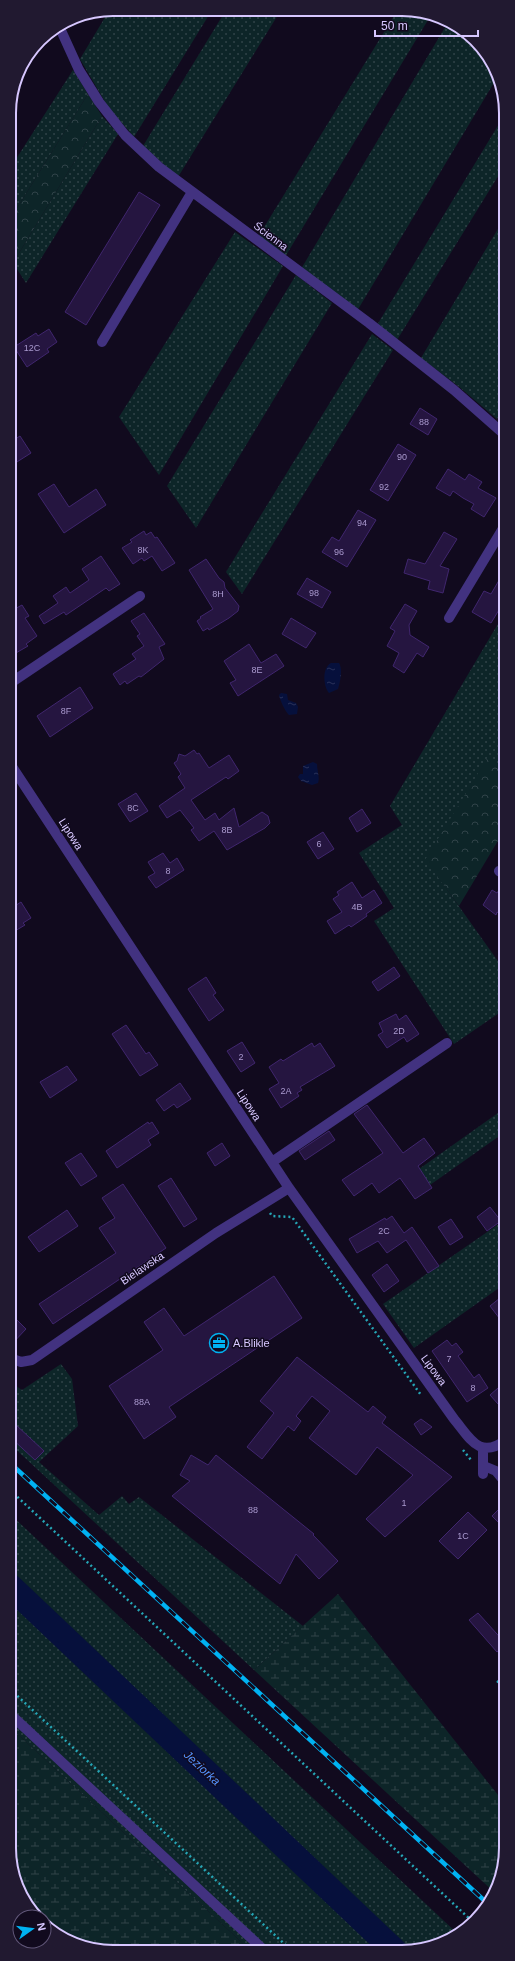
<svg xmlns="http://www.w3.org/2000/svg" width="515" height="1961" font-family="Arial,sans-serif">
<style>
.grass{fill:url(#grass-dots)}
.forest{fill:url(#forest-crowns)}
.wetland{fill:url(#wetland-marsh)}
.water{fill:url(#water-ripples)}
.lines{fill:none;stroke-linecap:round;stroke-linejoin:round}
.river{stroke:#06103c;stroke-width:25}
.building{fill:#251540;stroke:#40266e}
.path{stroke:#25a6b6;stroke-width:2.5;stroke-dasharray:2 3;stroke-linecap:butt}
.minor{stroke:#423280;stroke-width:10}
.rail-casing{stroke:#00b2f2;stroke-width:4.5}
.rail{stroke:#110a1e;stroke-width:3;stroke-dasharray:9;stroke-linecap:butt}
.labels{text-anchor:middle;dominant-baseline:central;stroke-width:3;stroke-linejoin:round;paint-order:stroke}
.number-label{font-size:9px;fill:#aa9acf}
.street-label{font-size:11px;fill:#d7c7ff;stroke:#110a1e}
.poi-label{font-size:11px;fill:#d7c7ff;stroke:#110a1e;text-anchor:start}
.water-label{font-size:12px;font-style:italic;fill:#5594ff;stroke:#110a1e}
.rim{fill:none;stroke:#d7c7ff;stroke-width:2}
</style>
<defs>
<pattern id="grass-dots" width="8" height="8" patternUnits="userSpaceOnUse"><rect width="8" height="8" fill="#0d2528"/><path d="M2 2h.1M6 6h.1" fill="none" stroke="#304348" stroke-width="1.8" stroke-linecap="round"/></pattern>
<pattern id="forest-crowns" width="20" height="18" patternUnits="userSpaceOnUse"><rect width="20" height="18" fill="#0d2528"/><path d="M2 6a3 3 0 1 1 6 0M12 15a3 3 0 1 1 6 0" fill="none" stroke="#304348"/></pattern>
<pattern id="wetland-marsh" width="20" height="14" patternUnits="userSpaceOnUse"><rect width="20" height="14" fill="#0d2528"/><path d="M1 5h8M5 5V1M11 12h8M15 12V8" fill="none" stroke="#304348"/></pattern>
<pattern id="water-ripples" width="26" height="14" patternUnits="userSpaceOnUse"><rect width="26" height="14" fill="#06103c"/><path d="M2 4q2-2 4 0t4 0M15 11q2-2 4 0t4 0" fill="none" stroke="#2a3159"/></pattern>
</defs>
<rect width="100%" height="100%" fill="#110a1e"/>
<path class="grass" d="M110 9 212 10 134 137 108 107 80 59Z
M226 10H281L178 177 143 146Z
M397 11H423L431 15 285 257 258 237Z
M447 24 476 40 495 67 498 76 357 311 301 269Z
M73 70 88 94 9 221V170Z
M505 114V165L397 340 377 325Z
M102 116 118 134 26 283 13 263Z
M505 217V405L497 419 458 386 421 358Z
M235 232 283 266 159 475 119 417Z
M296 275 332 303 196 528 167 486Z
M372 334 393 350 242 594 226 572Z
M505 612V769L488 758 426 860 505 971V1009L454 1044 374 921 394 908 359 853 402 825 390 806Z
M505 1108V1132L430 1185 419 1169Z
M506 1219V1283L414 1348 383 1304Z
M61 1364 72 1379 78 1426 39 1462 99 1515 122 1496 129 1504 139 1497 303 1626 254 1670 10 1444V1382L22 1390Z
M10 1514 458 1934 448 1941 416 1951H251L10 1727Z"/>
<path class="forest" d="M88 94 102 116 13 263 9 257V221Z
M488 757 505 769V829L459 906 425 860Z"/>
<path class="wetland" d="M338 1594 506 1805V1855L498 1888 495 1893 254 1670Z
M10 1727 251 1951 92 1950 61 1938 44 1924V1917H35L10 1862Z"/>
<path class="water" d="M331 663H339C343 669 340 683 338 689L329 693C323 686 322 668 331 663Z
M281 693 287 694 288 700 296 703 298 707 297 714 289 715C285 711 280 700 279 695Z
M313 762 317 764C317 771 320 777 318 783L312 785 301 781 298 777 300 774H303V766Z"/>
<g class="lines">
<path class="river" d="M10 1586 395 1951"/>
</g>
<path class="building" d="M139 192 160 205 86 325 65 312Z
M49 329 57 342 47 349 49 352 27 367 14 347 36 333 38 336Z
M420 408 437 419 428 435 410 424Z
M20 436 31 453 9 467V443Z
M398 444 416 455 388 501 370 490Z
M448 469 465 480 469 474 482 482 478 488 496 498 484 517 471 509 474 504 463 498 453 491 450 496 436 488Z
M54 484 69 507 96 489 106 505 64 533 38 494Z
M358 510 376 520 347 567 322 552 332 537 339 541Z
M144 531 146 535 151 532 155 538 157 537 175 563 162 571 152 556 144 561 142 558 133 564 122 548 132 542 130 540Z
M444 532 457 539 440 566 449 569 443 593 428 589 430 581 404 573 408 559 425 564Z
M101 556 120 584 109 591 106 588 66 615 64 612 44 624 39 616 58 603 53 596 66 587 70 593 89 580 82 569Z
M206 559 219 578 224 582 225 588 239 606 238 611 229 618 209 630 208 628 203 631 197 621 201 618 200 617 213 609 189 570Z
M505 570V600L491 623 472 612 484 591 491 594Z
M307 578 331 592 322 608 297 594Z
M405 604 417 611 409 625 410 635 429 647 423 657 417 653 404 673 393 666 399 653 387 646 395 631 390 628Z
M22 605 29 616 25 618 37 636 26 644 28 646 9 657V612Z
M144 613 165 644 159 647 164 659 141 677 139 676 127 684 125 681 120 685 113 674 136 659 132 654 144 646 137 636 140 634 131 621Z
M291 618 316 633 306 648 282 634Z
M249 644 261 663 276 654 284 666 238 696 230 683 236 680 224 661Z
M80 687 93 708 50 737 37 716Z
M194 750 197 754 199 753 209 768 229 755 239 771 228 779 226 777 191 800 205 820 215 813 219 820 234 808 239 827 262 812 268 816 270 823 265 828 227 850 214 831 199 841 191 830 194 828 180 810 167 818 159 806 185 788 178 777 181 774 174 763 177 761 179 754 185 756Z
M136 793 148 811 130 822 118 804Z
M362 809 371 823 357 832 349 818Z
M323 832 334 849 318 859 307 842Z
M163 853 170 863 177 858 184 870 156 888 148 877 155 873 148 862Z
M505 881V917L497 912 496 915 483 905 492 890 497 893Z
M352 882 362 898 374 890 382 903 366 914 367 916 351 927 349 925 335 934 327 921 342 912 333 899 339 895 337 892Z
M21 902 31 918 23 923 25 925 15 931 10 922V909Z
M394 967 400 976 378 991 372 982Z
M206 977 216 993 213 995 224 1010 209 1021 188 989Z
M396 1014 399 1020 406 1015 419 1034 407 1042 404 1037 387 1048 378 1035 383 1032 379 1023Z
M126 1025 146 1054 149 1052 158 1065 140 1076 112 1034Z
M242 1042 255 1063 241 1072 227 1051Z
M312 1043 314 1047 320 1043 335 1066 300 1087 302 1090 297 1093 299 1096 281 1108 269 1089 279 1083 269 1067 281 1059 283 1061Z
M67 1066 77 1080 50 1098 40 1082Z
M180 1083 191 1099 177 1108 174 1104 164 1111 156 1100Z
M367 1105 403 1153 424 1138 435 1153 418 1166 432 1188 415 1199 400 1178 379 1193 372 1183 354 1196 342 1180 383 1153 354 1114Z
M148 1122 149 1124 152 1122 159 1133 148 1140 151 1145 117 1168 106 1151Z
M329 1131 335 1140 305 1160 299 1151Z
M222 1143 230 1156 215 1166 207 1153Z
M81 1153 97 1176 81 1186 65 1163Z
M171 1178 197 1219 184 1227 158 1186Z
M123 1184 166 1248 53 1324 39 1304 116 1253 99 1228 115 1218 102 1198Z
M490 1207 501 1221 487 1231 477 1217Z
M67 1210 78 1226 39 1252 28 1237Z
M392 1216 404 1233 412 1227 439 1266 428 1273 406 1240 387 1253 378 1241 357 1253 349 1239 385 1218 386 1220Z
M451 1219 463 1237 450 1245 438 1227Z
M387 1264 399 1281 384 1292 372 1275Z
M274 1276 302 1318 169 1407 176 1417 144 1439 109 1386 163 1350 144 1322 164 1308 184 1336Z
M500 1298 506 1305V1327L490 1306Z
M10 1313 26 1329 10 1346Z
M447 1340 452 1346 456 1343 463 1352 458 1356 474 1378 479 1374 488 1388 467 1402 432 1351Z
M297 1357 368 1412 373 1406 386 1417 382 1423 452 1477 385 1537 366 1519 413 1475 377 1447 356 1475 309 1438 330 1411 312 1396 296 1416 301 1421 294 1431 288 1426 262 1459 247 1447 274 1413 260 1401Z
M506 1381V1397L498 1404 490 1395Z
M421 1419 432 1427 421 1435 414 1424Z
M16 1425 44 1451 35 1460 10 1437V1432Z
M191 1455 208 1465 216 1455 314 1534 313 1535 338 1561 319 1579 296 1554 280 1584 172 1496 190 1481 180 1475Z
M506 1502V1519L500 1524 492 1516Z
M468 1512 487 1530 458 1559 439 1541Z
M478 1613 506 1644 497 1652 469 1620Z"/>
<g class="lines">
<path class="path" d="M270 1213 272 1216 292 1217 421 1395
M463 1450 471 1460
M10 1490 473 1922
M497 1681 506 1688
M10 1689 292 1951"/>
<path class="minor" d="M59 26 79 70 99 102 125 135 159 167 369 323 454 390 505 435
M102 342 192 192
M449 618 505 525
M9 684 140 596
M9 762 289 1188 454 1419C470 1438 479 1460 506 1440
M499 871 505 875
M272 1162 447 1043
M10 1358 21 1362 32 1360 216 1233 289 1188
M484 1466 496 1471 506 1483
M483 1474V1449
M10 1714 265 1951"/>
<defs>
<path id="rail" d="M10 1463 488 1904"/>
</defs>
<use href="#rail" class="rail-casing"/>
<use href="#rail" class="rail"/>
</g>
<defs>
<symbol id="office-ring" viewBox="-11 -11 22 22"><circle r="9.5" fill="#110a1e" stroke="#00b2f2" stroke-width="1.5"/><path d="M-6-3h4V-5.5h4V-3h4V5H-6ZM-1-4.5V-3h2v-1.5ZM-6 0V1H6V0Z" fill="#00b2f2"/></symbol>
</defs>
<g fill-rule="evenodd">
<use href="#office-ring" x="208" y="1332" width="22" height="22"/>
</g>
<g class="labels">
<g class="number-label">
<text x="32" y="348">12C</text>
<text x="424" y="422">88</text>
<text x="402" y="457">90</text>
<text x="384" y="487">92</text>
<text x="362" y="523">94</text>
<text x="143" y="550">8K</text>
<text x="339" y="552">96</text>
<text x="314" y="593">98</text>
<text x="218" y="594">8H</text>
<text x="257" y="670">8E</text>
<text x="66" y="711">8F</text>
<text x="133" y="808">8C</text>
<text x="227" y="830">8B</text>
<text x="319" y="844">6</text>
<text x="168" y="871">8</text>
<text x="357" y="907">4B</text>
<text x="399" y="1031">2D</text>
<text x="241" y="1057">2</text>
<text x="286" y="1091">2A</text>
<text x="384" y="1231">2C</text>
<text x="449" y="1359">7</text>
<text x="473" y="1388">8</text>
<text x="142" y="1402">88A</text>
<text x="404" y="1503">1</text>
<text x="253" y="1510">88</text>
<text x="463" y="1536">1C</text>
</g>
<g class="street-label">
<text transform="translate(271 236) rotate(37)">Ścienna</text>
<text transform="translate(71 834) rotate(57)">Lipowa</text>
<text transform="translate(249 1105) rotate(57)">Lipowa</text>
<text transform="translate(142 1268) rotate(-34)">Bielawska</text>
<text transform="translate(434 1370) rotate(54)">Lipowa</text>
</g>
<g class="poi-label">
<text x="233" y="1343">A.Blikle</text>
</g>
<g class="water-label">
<text transform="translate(202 1768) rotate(43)">Jeziorka</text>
</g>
</g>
<path d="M0 0H515V1961H0ZM113 16H402A97 97 0 0 1 499 113V1848A97 97 0 0 1 402 1945H113A97 97 0 0 1 16 1848V113A97 97 0 0 1 113 16Z" fill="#211930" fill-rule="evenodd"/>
<path class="rim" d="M113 16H402A97 97 0 0 1 499 113V1848A97 97 0 0 1 402 1945H113A97 97 0 0 1 16 1848V113A97 97 0 0 1 113 16Z"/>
<g transform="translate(32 1929) rotate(76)"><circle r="19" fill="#110a1e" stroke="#605678"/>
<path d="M0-3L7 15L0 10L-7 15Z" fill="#00b2f2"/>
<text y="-6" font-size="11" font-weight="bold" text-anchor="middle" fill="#d7c7ff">N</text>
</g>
<path d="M375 30v6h103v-6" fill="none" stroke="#d7c7ff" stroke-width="2"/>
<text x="381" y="30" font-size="12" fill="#d7c7ff" stroke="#110a1e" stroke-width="3" paint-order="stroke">50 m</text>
</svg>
